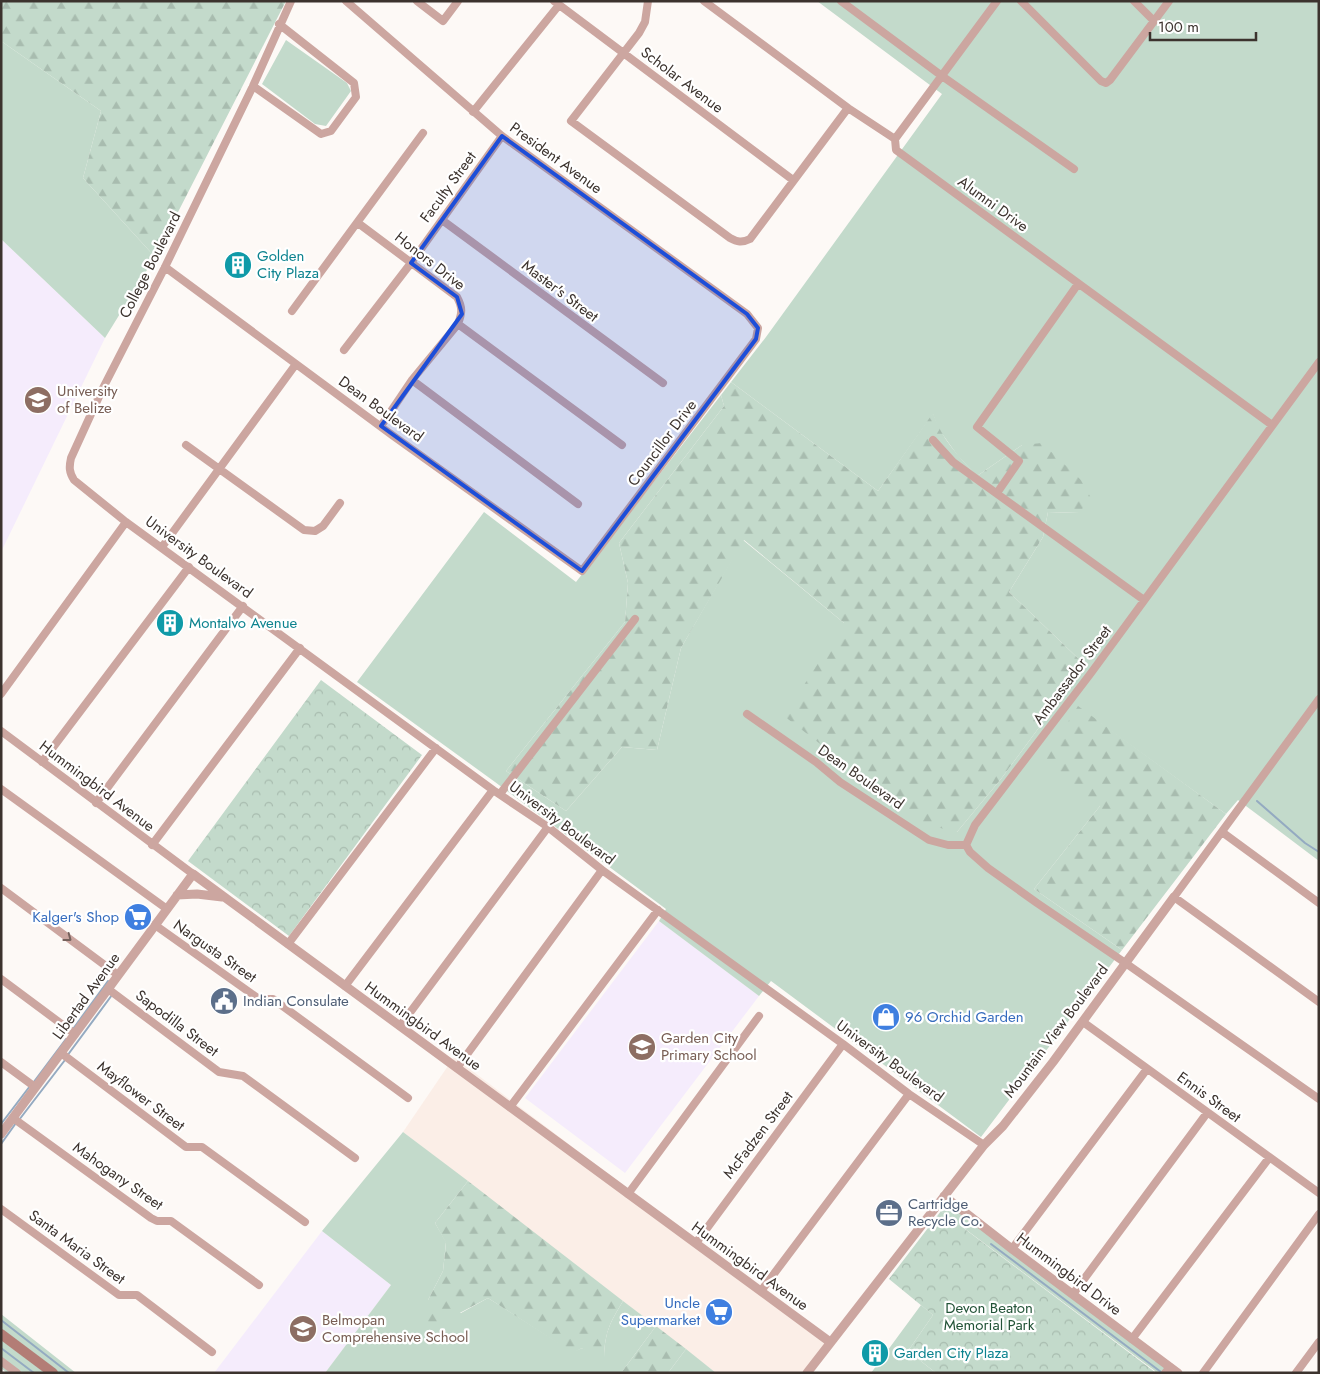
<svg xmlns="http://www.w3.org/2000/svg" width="1320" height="1374" font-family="Jost,sans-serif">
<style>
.built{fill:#fbeee7}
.education{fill:#f5ecfc}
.grass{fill:#c3dacb}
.forest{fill:url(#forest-firs)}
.park{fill:url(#park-crowns)}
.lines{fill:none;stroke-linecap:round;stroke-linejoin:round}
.stream{stroke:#94aac1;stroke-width:2}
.minor{stroke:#cca6a0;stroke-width:8}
.tertiary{stroke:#cca6a0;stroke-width:9}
.secondary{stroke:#b37d76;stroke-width:10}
.oneway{stroke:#76615c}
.marked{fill:#1d4ed8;fill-opacity:0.2;stroke:#1d4ed8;stroke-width:4;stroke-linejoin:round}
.labels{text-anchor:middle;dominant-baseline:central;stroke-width:4.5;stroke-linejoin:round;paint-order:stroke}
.street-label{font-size:15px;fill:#3c332e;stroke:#fff}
.culture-label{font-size:15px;fill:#0d838f;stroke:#fff;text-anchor:start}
.education-label{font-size:15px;fill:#785e54;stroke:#fff;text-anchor:start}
.shop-label{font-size:15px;fill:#366cbe;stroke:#fff;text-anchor:end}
.service-label{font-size:15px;fill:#4e5e75;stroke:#fff;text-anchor:start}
.park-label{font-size:15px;fill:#225337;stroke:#fff}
</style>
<defs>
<pattern id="forest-firs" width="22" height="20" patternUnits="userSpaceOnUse" patternTransform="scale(1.25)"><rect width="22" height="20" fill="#c3dacb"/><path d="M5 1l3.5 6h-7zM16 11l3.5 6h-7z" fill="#a8bcaf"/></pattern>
<pattern id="park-crowns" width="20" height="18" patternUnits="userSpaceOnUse" patternTransform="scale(1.25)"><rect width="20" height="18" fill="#c3dacb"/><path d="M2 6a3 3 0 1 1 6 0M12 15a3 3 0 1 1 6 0" fill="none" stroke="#a8bcaf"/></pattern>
</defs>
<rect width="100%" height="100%" fill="#fdf9f6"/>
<path class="built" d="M454 1057 830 1342 807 1373H716L403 1132Z"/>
<path class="education" d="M1 239 105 338 1 552Z
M659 921 759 996 625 1173 525 1098Z
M322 1231 391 1285 325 1373H214Z"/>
<path class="grass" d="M817 1H1319V861L1238 800 1226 814 1078 707 1100 806 1034 889 1122 950 981 1137 771 981 759 996 659 921 666 909 495 782 357 682 484 512 576 582 721 395 724 406 619 543 628 583 625 622 506 771 566 811 622 747 657 750 681 648 743 540 844 623 957 832 1001 779 1085 665 1009 592 1043 537 1048 512 1079 513 1022 445 977 476 958 456 938 428 933 414 878 491 731 382 766 337 942 94Z
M286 40 347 83 351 91 326 126 315 124 262 84Z
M1 41 101 111 83 178 155 257 105 338 1 239Z
M403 1132 468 1181 435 1223 446 1242 443 1271 428 1300 461 1313 488 1298 573 1352 582 1348 604 1358C605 1331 610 1323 623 1301L656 1326 621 1373H325L391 1285 322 1231Z
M944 1196 1170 1367 1165 1373H1154L1155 1371 941 1211Z
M921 1305 933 1315 908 1351 936 1373H871Z
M1 1314 76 1373H7L1 1368Z
M686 1349 716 1373H668Z"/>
<path class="forest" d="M1 1H286L155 257 83 178 101 111 1 41Z
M731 382 878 491 933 413C941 438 959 457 977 476L1022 445 1042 443 1081 480 1091 498 1079 513 1048 512 1043 537 1009 592 1085 665 1001 779 957 832 924 824 784 716 844 623 744 540 681 648 657 750 622 747 566 811 506 771 625 622 628 583 619 543 724 406 721 395Z
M1078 706 1226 814 1122 950 1034 889 1100 806 1040 766Z
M468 1181 623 1301C610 1323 605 1331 604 1358L600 1362 582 1348 573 1353 488 1298 437 1325 429 1323 425 1316 428 1300 443 1271 446 1243 435 1223Z
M656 1326 686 1349 668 1373H621Z"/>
<path class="park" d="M321 680 422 755 289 936 188 861Z
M941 1211 1155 1372 1154 1373H936L908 1351 933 1315 889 1279Z"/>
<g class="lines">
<path class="stream" d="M1257 801 1305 843 1319 852
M73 1029 108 981
M67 1056 112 995
M33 1083 66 1039
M19 1120 65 1060
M1 1124 30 1086
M1 1144 16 1123
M991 1244 1161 1372
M1 1320 69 1373
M1 1348 34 1373"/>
<path class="minor" d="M291 1 253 86 165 267 102 390 71 458C69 467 69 472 74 480L126 522 493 790 548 827 602 870 843 1044 909 1094 984 1145
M417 1 443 21 458 1
M554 1 793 180
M648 1 645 22 639 33 571 121 730 238C737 242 742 243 750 239L848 108
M704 1 848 108 895 139
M841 1 942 76 1074 169
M1021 1 1101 81 1106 83 1110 80 1169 1
M1134 1 1154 21
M253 86 321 134 331 131 356 97 354 83 279 24
M473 112 559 5
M895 139 896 150 1272 425
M895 139 997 1
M442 220 663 383
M358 223 457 297C463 308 462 313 458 324L412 380 381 426
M165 267 392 435 582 571 756 339 758 328 747 314 502 136 346 1
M292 311 423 133
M458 324 622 445
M344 350 411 263 502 136
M1319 362 1091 673 975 825 966 845 970 852 988 868 1037 903 1124 962 1319 1099
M412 380 578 504
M933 440 953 462 1144 600
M186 445 304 530 315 531 323 526 340 503
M997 493 1019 461 977 427 1078 284
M162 547 296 364
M1 694 126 522
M1319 699 1174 897 1319 1002
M747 714 816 762 840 782 929 840 948 845H966
M1 731 193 874
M42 762 189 567
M1 789 167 909
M500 794 635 619
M96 803 243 606
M1222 832 1319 903
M152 845 300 648
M1 888 118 975
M155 925 259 999H273L408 1098
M288 944 436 748
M1 979 75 1034
M345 986 493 790
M108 989 219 1072 243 1076 355 1158
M1083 1022 1319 1193
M400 1026 548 827
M61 1053 186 1147H202L305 1222
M1 1062 35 1087
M457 1068 602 870
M510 1107 658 910
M13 1118 151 1218 157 1221H171L259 1285
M628 1194 759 1016
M1 1209 119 1295H137L212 1352
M696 1243 843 1044
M1012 1249 1147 1069
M761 1291 909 1094
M1073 1294 1207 1113
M1132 1339 1269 1158
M1 1361 17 1373
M1165 1373 1170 1367
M1203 1373 1319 1214
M1296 1373 1319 1342"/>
<path class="tertiary" d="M177 895 197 894 222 897
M1 1134 193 874 830 1342
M944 1196 1012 1249 1178 1373
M807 1373 984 1145 1003 1126 1053 1062 1174 897"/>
<path class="secondary" d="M1 1334 53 1373"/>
</g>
<defs><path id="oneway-chevron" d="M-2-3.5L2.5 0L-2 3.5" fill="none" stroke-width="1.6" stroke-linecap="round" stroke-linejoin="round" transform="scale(1.25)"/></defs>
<use class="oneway" href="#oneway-chevron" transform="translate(68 938) rotate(37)"/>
<path class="marked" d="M502 136 747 314 758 328 756 339 582 571 381 426 462 314 457 297 411 263Z"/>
<defs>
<symbol id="building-disc" viewBox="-11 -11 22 22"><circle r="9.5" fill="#0f9aa8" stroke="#fff"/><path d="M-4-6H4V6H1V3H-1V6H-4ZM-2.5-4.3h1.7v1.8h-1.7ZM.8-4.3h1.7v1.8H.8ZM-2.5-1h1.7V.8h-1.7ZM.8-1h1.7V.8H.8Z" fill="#fff"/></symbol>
<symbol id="university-disc" viewBox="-11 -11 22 22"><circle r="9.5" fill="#8d6e63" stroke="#fff"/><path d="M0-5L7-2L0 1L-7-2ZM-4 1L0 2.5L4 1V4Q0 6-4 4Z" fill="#fff"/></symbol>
<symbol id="supermarket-disc" viewBox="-11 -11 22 22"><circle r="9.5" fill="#3f7fe0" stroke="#fff"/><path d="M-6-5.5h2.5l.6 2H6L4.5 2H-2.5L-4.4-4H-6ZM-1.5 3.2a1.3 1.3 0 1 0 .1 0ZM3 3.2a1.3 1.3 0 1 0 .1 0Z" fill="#fff"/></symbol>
<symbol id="civic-disc" viewBox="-11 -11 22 22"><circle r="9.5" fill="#5c6f8a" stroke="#fff"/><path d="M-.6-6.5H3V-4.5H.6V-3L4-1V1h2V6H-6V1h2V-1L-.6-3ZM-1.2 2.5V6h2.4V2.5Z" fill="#fff"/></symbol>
<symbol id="shop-disc" viewBox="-11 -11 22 22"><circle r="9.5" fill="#3f7fe0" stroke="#fff"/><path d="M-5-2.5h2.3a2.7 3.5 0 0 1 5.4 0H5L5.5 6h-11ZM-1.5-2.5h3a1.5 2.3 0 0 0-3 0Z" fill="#fff"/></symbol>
<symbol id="school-disc" viewBox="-11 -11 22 22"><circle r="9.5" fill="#8d6e63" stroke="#fff"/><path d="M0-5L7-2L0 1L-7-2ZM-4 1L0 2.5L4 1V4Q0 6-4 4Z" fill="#fff"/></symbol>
<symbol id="office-disc" viewBox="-11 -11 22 22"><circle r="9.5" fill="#5c6f8a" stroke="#fff"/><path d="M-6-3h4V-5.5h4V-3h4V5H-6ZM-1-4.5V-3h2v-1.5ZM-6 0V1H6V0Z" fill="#fff"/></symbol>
</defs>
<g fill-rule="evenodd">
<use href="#building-disc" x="222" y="249" width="32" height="32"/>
<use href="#university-disc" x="22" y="384" width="32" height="32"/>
<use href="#building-disc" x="154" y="607" width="32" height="32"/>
<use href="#supermarket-disc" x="122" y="901" width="32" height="32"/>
<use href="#civic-disc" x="208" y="985" width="32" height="32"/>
<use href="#shop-disc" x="870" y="1001" width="32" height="32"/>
<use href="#school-disc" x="626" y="1031" width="32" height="32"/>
<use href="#office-disc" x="873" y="1197" width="32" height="32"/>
<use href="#supermarket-disc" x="703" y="1296" width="32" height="32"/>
<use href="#school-disc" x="287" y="1313" width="32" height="32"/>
<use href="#building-disc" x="859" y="1337" width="32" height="32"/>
</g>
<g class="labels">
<g class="street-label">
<text transform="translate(682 80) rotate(37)">Scholar Avenue</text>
<text transform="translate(556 158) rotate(36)">President Avenue</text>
<text transform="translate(448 187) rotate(-54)">Faculty Street</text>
<text transform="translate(993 204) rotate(36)">Alumni Drive</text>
<text transform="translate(430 261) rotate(38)">Honors Drive</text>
<text transform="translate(150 265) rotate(-63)">College Boulevard</text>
<text transform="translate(560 291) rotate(37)">Master's Street</text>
<text transform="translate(381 409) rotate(36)">Dean Boulevard</text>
<text transform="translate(662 443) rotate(-53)">Councillor Drive</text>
<text transform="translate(199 557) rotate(36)">University Boulevard</text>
<text transform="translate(1072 675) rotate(-53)">Ambassador Street</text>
<text transform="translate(861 777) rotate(35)">Dean Boulevard</text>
<text transform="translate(97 786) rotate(37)">Hummingbird Avenue</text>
<text transform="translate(562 823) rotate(37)">University Boulevard</text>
<text transform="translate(215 951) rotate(35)">Nargusta Street</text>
<text transform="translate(86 996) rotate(-54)">Libertad Avenue</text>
<text transform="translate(177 1023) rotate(37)">Sapodilla Street</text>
<text transform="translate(423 1026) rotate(36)">Hummingbird Avenue</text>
<text transform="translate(1056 1031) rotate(-53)">Mountain View Boulevard</text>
<text transform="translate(890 1061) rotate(36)">University Boulevard</text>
<text transform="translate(141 1096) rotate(37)">Mayflower Street</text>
<text transform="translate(1209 1097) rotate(36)">Ennis Street</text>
<text transform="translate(758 1135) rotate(-53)">McFadzen Street</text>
<text transform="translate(118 1176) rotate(35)">Mahogany Street</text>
<text transform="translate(77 1247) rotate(36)">Santa Maria Street</text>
<text transform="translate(750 1266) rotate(36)">Hummingbird Avenue</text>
<text transform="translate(1069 1274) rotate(37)">Hummingbird Drive</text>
</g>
<g class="culture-label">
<text x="257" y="256">Golden<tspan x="257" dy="17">City Plaza</tspan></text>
<text x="189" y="623">Montalvo Avenue</text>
<text x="894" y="1353">Garden City Plaza</text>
</g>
<g class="education-label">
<text x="57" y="391">University<tspan x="57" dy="17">of Belize</tspan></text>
<text x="661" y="1038">Garden City<tspan x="661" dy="17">Primary School</tspan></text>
<text x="322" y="1320">Belmopan<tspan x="322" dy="17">Comprehensive School</tspan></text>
</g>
<g class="shop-label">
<text x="119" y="917">Kalger's Shop</text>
<text x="905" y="1017" text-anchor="start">96 Orchid Garden</text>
<text x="700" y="1303">Uncle<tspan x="700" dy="17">Supermarket</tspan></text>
</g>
<g class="service-label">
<text x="243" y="1001">Indian Consulate</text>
<text x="908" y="1204">Cartridge<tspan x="908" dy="17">Recycle Co.</tspan></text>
</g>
<g class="park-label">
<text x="989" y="1308">Devon Beaton<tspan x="989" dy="17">Memorial Park</tspan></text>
</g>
</g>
<rect width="1320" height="1374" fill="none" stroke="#3c332e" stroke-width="5"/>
<path d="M1150 32v8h106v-8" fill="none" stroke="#3c332e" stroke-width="2.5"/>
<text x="1158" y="32" font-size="15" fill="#3c332e" stroke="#ffffff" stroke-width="4" paint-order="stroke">100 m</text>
</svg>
